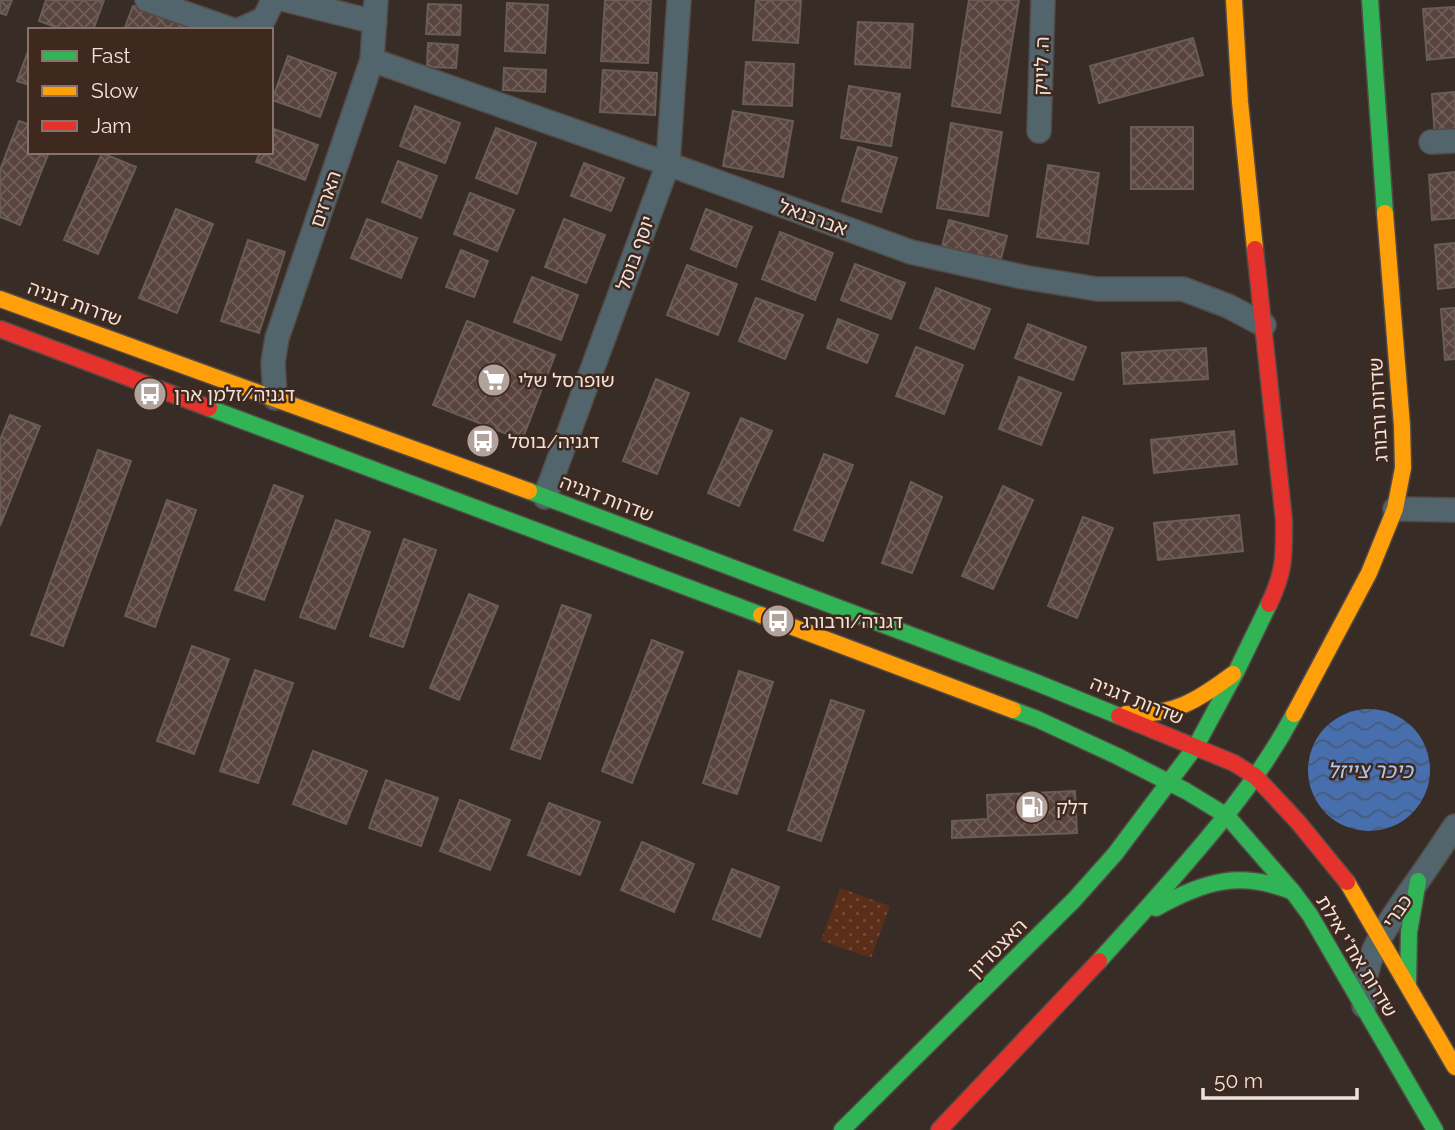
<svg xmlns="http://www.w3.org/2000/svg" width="1455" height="1130" font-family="Raleway,'Noto Sans Hebrew',sans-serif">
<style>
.park{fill:url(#park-dots)}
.water{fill:url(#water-waves)}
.building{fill:url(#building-cross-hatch);stroke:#685d59;stroke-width:2}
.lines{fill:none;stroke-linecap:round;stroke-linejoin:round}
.street-casing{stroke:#544a45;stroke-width:26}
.fast-casing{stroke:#544a45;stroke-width:19}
.slow-casing{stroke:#544a45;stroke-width:19}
.jam-casing{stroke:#544a45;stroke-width:19}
.street{stroke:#52646c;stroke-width:23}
.fast{stroke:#30b455;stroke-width:16}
.slow{stroke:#ff9f0a;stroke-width:16}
.jam{stroke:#e5322d;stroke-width:16}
.labels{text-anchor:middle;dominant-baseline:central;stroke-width:5;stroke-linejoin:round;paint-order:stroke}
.street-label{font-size:19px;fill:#f2e2dc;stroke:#3f291f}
.poi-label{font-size:19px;fill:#f2e2dc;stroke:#3f291f;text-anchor:start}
.water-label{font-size:21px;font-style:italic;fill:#aec7ed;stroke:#3f291f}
</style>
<defs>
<pattern id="park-dots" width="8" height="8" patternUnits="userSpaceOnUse" patternTransform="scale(1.75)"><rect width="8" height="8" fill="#5a2e19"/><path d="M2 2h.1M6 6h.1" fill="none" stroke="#724c3a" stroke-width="1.8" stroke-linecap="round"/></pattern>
<pattern id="water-waves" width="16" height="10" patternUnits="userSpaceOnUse" patternTransform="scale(1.75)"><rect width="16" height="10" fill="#476fae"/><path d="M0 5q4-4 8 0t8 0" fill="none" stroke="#485a78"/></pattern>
<pattern id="building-cross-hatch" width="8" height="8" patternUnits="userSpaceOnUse" patternTransform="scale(1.75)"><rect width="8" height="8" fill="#58433d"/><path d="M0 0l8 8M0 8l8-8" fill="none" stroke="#705e58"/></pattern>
</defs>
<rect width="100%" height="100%" fill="#382c26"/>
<path class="park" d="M840 888 890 906 871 958 821 941Z"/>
<path class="water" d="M1308 770a61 61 0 1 1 122 0a61 61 0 1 1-122 0Z"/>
<path class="building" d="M0 0H12L6 15 0 13Z
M46 0H104L93 30H63L39 21Z
M605 0H651L648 63 601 61Z
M756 0H801L798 43 753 40Z
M969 0H1019L1000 113 952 106Z
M507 3 548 5 545 53 505 51Z
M428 4 461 5 460 35 426 34Z
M133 6 190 27 189 30H124Z
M1455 7V57L1427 60 1423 9Z
M858 22 913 24 910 68 855 64Z
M1193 38 1203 75 1099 103 1090 66Z
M428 43 458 45 456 68 427 67Z
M30 46V85L17 81Z
M288 56 336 73 320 117 272 100Z
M746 62 794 64 792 106 743 104Z
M504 68 546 70 545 92 503 90Z
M603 70 657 73 655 115 600 112Z
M849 86 900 94 891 146 841 138Z
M1455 92V135L1435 137 1432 94Z
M415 106 460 123 445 163 400 146Z
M733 111 793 121 783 177 723 166Z
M19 121 30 125V152H49L20 225 0 217V170Z
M951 123 1002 132 988 216 937 208Z
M1131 127H1193V189H1131Z
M271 128 318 145 305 180 256 162 260 152H271Z
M496 128 536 143 517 194 476 178Z
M858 147 897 158 881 212 842 201Z
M102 153 136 167 98 254 64 240Z
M398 161 437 176 421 218 382 202Z
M584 163 624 178 611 211 571 196Z
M1048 165 1099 173 1088 244 1037 237Z
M1455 172V218L1432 220 1429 175Z
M470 193 514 210 497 251 454 234Z
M176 209 213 224 177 313 139 298Z
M706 209 752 227 736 267 691 249Z
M367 219 417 238 401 278 351 258Z
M564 219 605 235 586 283 545 267Z
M949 220 1007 236 1000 262 942 246Z
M780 232 833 253 815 300 762 279Z
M248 240 285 252 259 333 221 321Z
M1455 243V287L1438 289 1435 245Z
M461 250 488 261 474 297 446 287Z
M855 264 905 283 891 319 841 300Z
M687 265 737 284 718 335 667 315Z
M532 277 578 295 561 340 514 322Z
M936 288 990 309 974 349 920 328Z
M756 298 803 315 785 359 739 341Z
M1455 308V359L1445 360 1441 309Z
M838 319 878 335 867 363 827 348Z
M467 321 555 355 522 440 433 405Z
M1028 324 1086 347 1073 380 1015 358Z
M916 347 963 365 944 414 896 396Z
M1206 348 1208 379 1124 384 1122 353Z
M1019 377 1061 393 1041 445 999 429Z
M656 379 689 393 657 474 623 461Z
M10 415 40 426 0 526V440Z
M741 418 772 431 739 506 708 493Z
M1234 431 1237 464 1154 473 1151 440Z
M98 450 131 461 63 646 31 635Z
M824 454 853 465 823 541 794 530Z
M911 482 942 497 912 573 882 563Z
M274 485 303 496 264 600 235 590Z
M1003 486 1033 500 993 589 962 576Z
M167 500 196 510 155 627 125 616Z
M1239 515 1243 551 1158 560 1154 523Z
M1083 517 1113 528 1077 618 1048 606Z
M336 520 370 532 335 629 300 617Z
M404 539 436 550 403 647 370 636Z
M469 594 498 606 459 700 430 688Z
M562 605 591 615 540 759 511 749Z
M652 640 683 652 632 783 602 771Z
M192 646 229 659 194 754 157 741Z
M255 670 293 683 258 783 220 771Z
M739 671 773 682 737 794 703 783Z
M831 700 864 711 821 841 788 830Z
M313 751 367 771 346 824 293 804Z
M386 780 438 798 421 846 369 828Z
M1075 791 1077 833 952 838V821L988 819 987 795Z
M460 800 510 820 490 870 440 851Z
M549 803 600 822 580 875 528 855Z
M642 842 694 864 674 912 621 890Z
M732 869 779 887 760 937 713 919Z"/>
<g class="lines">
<defs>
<path id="street" d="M147 0 233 30
M286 0 375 22
M239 30 264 19 273 0
M372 60 668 164 911 252 1023 277 1097 289H1183L1228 306 1264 325
M1039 131 1043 0
M1431 142 1455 141
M275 398 273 362 277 338 372 60 376 0
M545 497 668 164 679 0
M1395 509 1455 510
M1364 1006C1361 959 1384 930 1409 893 1425 871 1440 848 1455 826"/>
<path id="fast" d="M1370 0 1385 213
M209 408 761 615
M529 491 1030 680 1119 716
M1013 710 1037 719 1117 756 1186 791 1227 816 1293 892 1310 915 1435 1130
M1156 908C1204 881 1241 870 1293 892
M1099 961C1129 928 1159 895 1188 861 1228 815 1265 768 1294 714
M1408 984 1409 932 1418 881
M842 1130 1074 900 1115 854 1196 746 1237 670 1269 604"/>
<path id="slow" d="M1234 0 1240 102 1255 249
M0 299 529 491
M761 615 1013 710
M1126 714C1173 716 1197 701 1233 674
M1294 714 1369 573 1395 509 1403 468 1402 426 1385 213
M1347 882 1455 1067"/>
<path id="jam" d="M1255 249 1284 521C1284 556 1285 571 1269 604
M0 329 209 408
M1119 716 1234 763 1256 777 1298 822 1347 882
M939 1130 1099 961"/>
</defs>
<use href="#street" class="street-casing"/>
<use href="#fast" class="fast-casing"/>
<use href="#slow" class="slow-casing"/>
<use href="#jam" class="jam-casing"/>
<use href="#street" class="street"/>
<use href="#fast" class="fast"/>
<use href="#slow" class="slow"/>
<use href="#jam" class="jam"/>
</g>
<defs>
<symbol id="supermarket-disc" viewBox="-11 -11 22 22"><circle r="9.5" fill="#b1a29c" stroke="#3f291f"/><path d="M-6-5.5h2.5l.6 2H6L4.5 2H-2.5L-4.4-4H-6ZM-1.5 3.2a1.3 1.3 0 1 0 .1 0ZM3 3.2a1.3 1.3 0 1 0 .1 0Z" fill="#fff"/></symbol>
<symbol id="bus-disc" viewBox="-11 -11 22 22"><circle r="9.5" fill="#b1a29c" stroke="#3f291f"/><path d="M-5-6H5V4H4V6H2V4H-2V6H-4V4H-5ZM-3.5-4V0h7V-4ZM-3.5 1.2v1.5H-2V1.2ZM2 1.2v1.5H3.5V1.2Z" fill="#fff"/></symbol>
<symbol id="fuel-disc" viewBox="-11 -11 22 22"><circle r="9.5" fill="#b1a29c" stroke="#3f291f"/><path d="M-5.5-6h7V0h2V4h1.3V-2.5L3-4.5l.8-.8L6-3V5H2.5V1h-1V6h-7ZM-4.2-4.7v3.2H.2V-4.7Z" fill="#fff"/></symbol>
</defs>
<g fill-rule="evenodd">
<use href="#supermarket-disc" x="475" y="361" width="38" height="38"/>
<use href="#bus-disc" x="131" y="375" width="38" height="38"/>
<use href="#bus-disc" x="464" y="422" width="38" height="38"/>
<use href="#bus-disc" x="759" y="602" width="38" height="38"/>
<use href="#fuel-disc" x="1013" y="788" width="38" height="38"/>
</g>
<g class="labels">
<g class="street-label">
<text transform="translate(1041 66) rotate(-88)">ה. ליויק</text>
<text transform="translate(325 199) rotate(-71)">הארזים</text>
<text transform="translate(813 217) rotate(20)">אברבנאל</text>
<text transform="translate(635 253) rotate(-70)">יוסף בוסל</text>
<text transform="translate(75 303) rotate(20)">שדרות דגניה</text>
<text transform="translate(1378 410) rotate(-93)">שדרות ורבורג</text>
<text transform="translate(607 498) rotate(21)">שדרות דגניה</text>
<text transform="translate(1137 700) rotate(22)">שדרות דגניה</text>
<text transform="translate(1397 911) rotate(-55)">כברי</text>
<text transform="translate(997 948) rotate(-45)">האצטדיון</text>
<text transform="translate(1357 956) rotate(59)">שדרות אח"י אילת</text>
</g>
<g class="poi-label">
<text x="518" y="380">שופרסל שלי</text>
<text x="174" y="394">דגניה/זלמן ארן</text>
<text x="508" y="441">דגניה/בוסל</text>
<text x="802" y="621">דגניה/ורבורג</text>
<text x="1056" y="807">דלק</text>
</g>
<g class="water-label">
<text x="1370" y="770">כיכר צייזל</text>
</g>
</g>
<rect x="28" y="28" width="245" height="126" fill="#3f291f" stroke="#87736b" stroke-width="2"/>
<rect x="42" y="51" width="35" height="10" fill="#30b455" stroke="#87736b" stroke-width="2"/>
<text x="91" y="63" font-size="21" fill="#f2e2dc">Fast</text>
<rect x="42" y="86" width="35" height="10" fill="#ff9f0a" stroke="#87736b" stroke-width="2"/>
<text x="91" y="98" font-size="21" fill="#f2e2dc">Slow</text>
<rect x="42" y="121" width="35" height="10" fill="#e5322d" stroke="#87736b" stroke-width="2"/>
<text x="91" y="133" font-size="21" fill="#f2e2dc">Jam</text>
<path d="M1203 1088v10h154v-10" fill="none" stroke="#f2e2dc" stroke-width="3.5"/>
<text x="1214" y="1088" font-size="21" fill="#f2e2dc" stroke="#3f291f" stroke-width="5" paint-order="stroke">50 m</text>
</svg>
